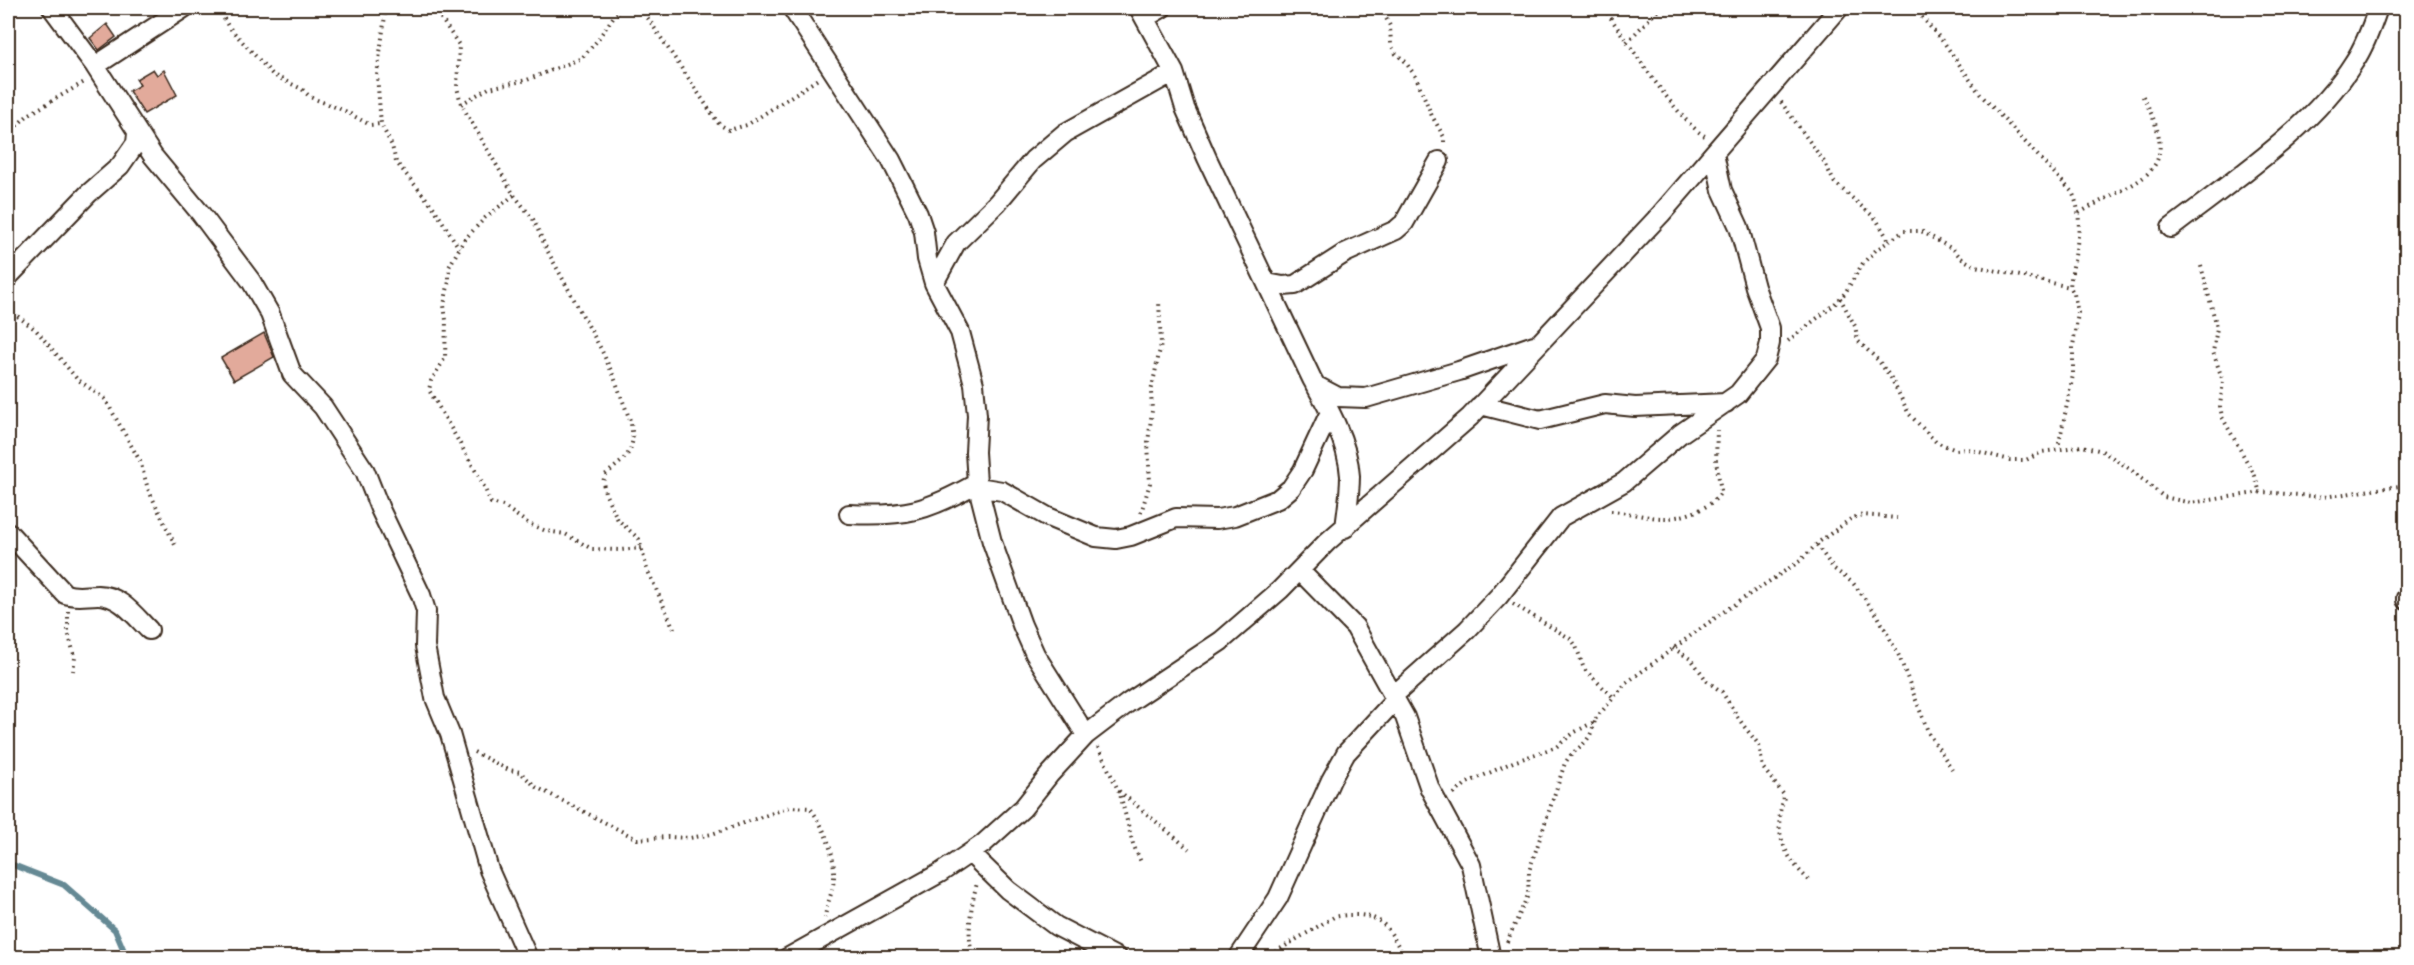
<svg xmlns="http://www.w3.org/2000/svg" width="2414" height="965" font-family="'Gochi Hand',sans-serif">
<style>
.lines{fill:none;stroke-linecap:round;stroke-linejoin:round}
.stream{stroke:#658994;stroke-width:6}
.building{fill:#e2aa9b;stroke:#3b2a1e;stroke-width:1.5}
.street-casing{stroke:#3b2a1e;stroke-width:22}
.path{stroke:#3b2a1e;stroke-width:4;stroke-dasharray:1.5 4.5;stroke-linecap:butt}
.street{stroke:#fff;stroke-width:18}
</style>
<rect width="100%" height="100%" fill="#fff"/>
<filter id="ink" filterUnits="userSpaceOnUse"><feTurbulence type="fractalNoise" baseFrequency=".0167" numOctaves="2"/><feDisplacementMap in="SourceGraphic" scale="12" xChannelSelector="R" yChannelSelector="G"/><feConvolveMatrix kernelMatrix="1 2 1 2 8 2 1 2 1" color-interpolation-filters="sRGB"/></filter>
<g filter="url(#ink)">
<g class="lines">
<path class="stream" d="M8 863 64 885 115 930 127 958"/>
</g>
<path class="building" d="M107 24 116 37 99 50 90 38Z
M153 69 157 75 164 70 177 95 144 114 129 91 140 85 136 79Z
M264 333 274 357 234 380 221 358Z"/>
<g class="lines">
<defs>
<path id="street" d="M52 8 95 66 153 156 201 214 251 281 270 314 292 374 323 407 365 471 380 509 421 595 426 611 425 646 435 698 450 734 489 870 528 958
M792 8 891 160 918 214 924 232 927 259 934 283 960 332 974 384 977 415 975 452 977 483 992 542 1022 625 1035 654 1086 735
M1139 8 1174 72 1185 108 1207 158 1312 379C1328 407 1348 442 1350 476 1350 493 1347 511 1345 528
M1145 18 1162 8
M95 66 184 8
M2171 228C2233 180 2312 129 2354 62 2365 46 2372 26 2378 8
M8 277 88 194 120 166 136 143 137 133
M934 283 956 243 997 203 1033 160 1065 133 1174 72
M1267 283 1283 286 1295 285 1345 253 1396 230 1404 223 1439 161
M1315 385 1338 397 1366 398 1459 371 1534 345
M1481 405 1540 420 1605 404 1635 407 1726 403
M978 487 1002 491 1048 517 1096 537 1116 539 1131 536 1176 518 1217 519 1235 516 1278 499 1291 488 1303 470 1330 412
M849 514C905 517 928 511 977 483
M8 532 65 594C77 598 86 595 98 595 120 595 135 616 149 630
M1300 571 1355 627 1405 717 1430 789 1471 865 1491 958
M2406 600V598
M1394 695 1467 630 1499 596 1561 517 1624 482 1680 434 1738 394 1766 359 1770 343V328L1755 287 1739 227 1722 190 1714 153
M970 853 1008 890 1056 926 1118 958
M787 958 940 873 983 844 1023 808 1050 774 1086 735 1128 703 1221 641 1280 590 1327 542 1470 417 1661 214 1839 8
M1238 958 1278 898 1331 780 1346 753 1396 699"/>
</defs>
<use href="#street" class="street-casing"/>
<path class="path" d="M218 8 228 26 273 75 302 89 310 97 345 111 370 125 381 124
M386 8 377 75 381 124 392 146 396 162 434 208 459 248
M434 8 459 45 457 87 461 104 514 195 533 219 547 250 601 349 614 377 631 423 633 439 630 451 622 461 605 475 603 482 605 493 618 520 639 539 647 569 675 631
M641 8 719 124 729 130 747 125 818 79
M1381 8 1390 26 1391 45 1396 54 1404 60 1416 77 1432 116 1444 137V146
M1394 8C1413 13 1434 12 1452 8
M1604 8C1622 34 1680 124 1705 136
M1914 8 1945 44 1980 94 2072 192C2087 223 2073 254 2070 287L2074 294 2078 313 2073 346V375L2058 448
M1627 42 1660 8
M1781 102 1825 163 1834 182 1876 219 1888 239
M461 104 489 88 527 80 582 58 596 42 614 16 624 8
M8 134 28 115 86 81
M514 195 485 218 464 240 449 267V281L444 305 446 320 445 358 431 381 429 390 482 482 491 503 503 506 529 524 546 531 565 534 592 549 620 550 642 548
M2079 213C2141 177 2187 176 2141 93
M2201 266 2217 328 2213 352 2223 381 2220 406 2222 417 2255 476 2260 493
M1840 298 1855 326 1858 341 1878 360 1891 378 1909 414 1936 442 1956 450 1968 449 2010 460H2026L2042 452 2082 446 2102 451 2130 469 2164 497 2191 503 2262 492 2324 497 2406 485
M8 309 36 330 77 379 105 399 140 461 148 489 176 547
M1788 341 1834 305 1845 293 1863 263 1876 250 1904 231H1921L1954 250 1961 258 1975 266 2070 287
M1611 511C1628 512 1646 518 1663 518 1681 519 1714 508 1721 491L1716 461 1717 430
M1141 513 1150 483 1148 442 1152 411 1151 392 1161 344 1159 301
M1817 545 1833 568 1853 583 1878 616 1899 656 1929 734 1952 769
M1513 604 1571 639 1576 646 1584 669 1613 697
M68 611V632L75 658 73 671
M1673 648 1692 660 1707 681 1722 692 1743 725 1759 745 1763 768 1784 795C1784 802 1780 807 1780 814 1776 841 1791 864 1810 881
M1098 747 1120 794 1133 844 1141 862
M474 752 509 770 520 772 536 787 637 839 668 837 690 838 712 834 790 807 810 808C825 827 838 861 833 885 831 897 826 906 825 918
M1119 791 1189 849
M1454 794 1467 783 1513 762 1556 747 1575 732 1592 723 1626 683 1726 610 1800 561 1819 542 1852 518 1863 515 1897 518
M1507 942 1528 895 1529 871 1565 763C1578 743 1589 748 1595 720
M973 958C966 935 971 905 977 883
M1265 958 1334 917C1342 915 1349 915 1358 915 1388 917 1391 935 1405 958"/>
<use href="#street" class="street"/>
</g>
</g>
<rect width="2414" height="965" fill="none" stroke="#fff" stroke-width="30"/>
<rect x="15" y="15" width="2384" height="935" fill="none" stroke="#3b2a1e" stroke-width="2" filter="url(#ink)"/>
</svg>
